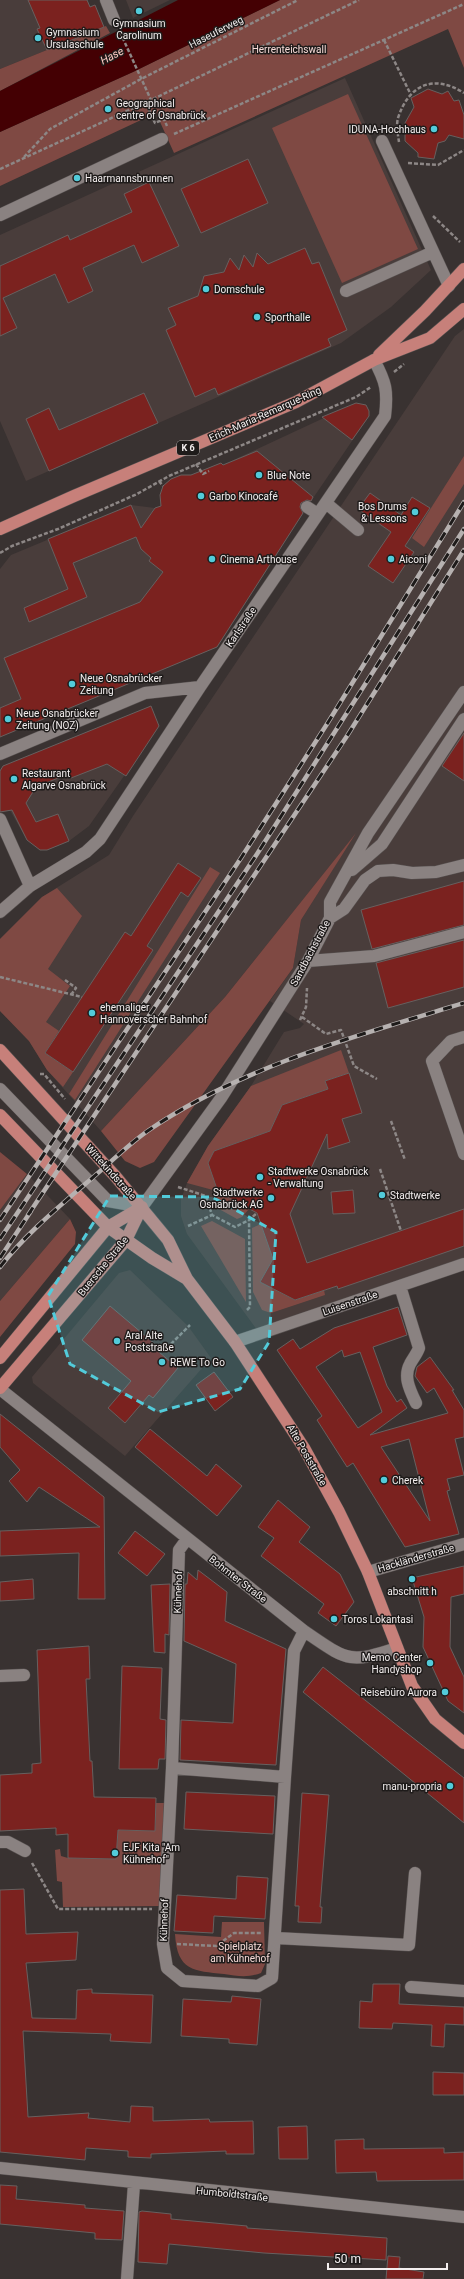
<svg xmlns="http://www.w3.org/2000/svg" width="464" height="2279" font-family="Roboto,sans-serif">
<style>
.built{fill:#493d3b}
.green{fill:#7f4943}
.water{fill:#440003}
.building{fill:#7b221f;stroke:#67605f;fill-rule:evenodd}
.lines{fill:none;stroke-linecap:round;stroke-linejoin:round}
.minor-casing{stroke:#575150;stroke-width:13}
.major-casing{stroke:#575150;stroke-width:13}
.path{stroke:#8d8786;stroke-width:2.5;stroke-dasharray:4 2;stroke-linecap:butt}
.minor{stroke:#8a8281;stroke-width:12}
.major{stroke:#c7807a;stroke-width:12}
.rail-casing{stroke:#b6b1b0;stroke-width:4.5}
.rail{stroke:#1e1b1a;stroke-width:3;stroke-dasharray:9;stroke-linecap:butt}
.marked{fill:#52cbda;fill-opacity:0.2;stroke:#52cbda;stroke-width:3;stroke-dasharray:8 5;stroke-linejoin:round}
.poi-dot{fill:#52cbda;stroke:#1e1b1a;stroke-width:1.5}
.labels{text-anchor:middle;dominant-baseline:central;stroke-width:3;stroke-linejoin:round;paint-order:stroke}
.shield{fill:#1e1b1a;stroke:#b3afae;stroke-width:1}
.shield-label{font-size:9px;font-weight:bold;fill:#f3eeee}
.poi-label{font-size:10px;fill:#f3eeee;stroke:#1e1b1a;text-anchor:start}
.street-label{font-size:10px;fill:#f3eeee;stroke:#1e1b1a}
.park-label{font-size:10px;fill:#f8dcd9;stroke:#1e1b1a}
.water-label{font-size:11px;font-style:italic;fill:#ffcac3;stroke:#1e1b1a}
</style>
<rect width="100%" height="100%" fill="#393231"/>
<path class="built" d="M0 0H87L90 6 95 5 104 27 0 69Z
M126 0H170L133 18Z
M345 78 431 270 391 307 341 343 26 481 0 421V235Z
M464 329V1264L260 1334 187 1234 181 1216V1199L187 1183 208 1146 251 1086 284 1032 300 1028 304 1024 270 1001 293 968 301 920 353 837 225 997 101 1131 47 1070 29 1041 0 1011V939L42 897 109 855 133 816 455 336Z
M356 403 366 405 369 411V416L307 507 217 647 0 737V569L11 555 131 505 155 508 161 506 160 495 163 486 171 479 181 475 192 476 223 465Z
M151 706 159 726 89 826 69 841 47 850H40L27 840 0 793V771L3 766Z
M27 1174 70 1219 0 1301V1210Z
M130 1270 188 1326 211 1358 125 1456 33 1383 32 1377 119 1273Z"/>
<path class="green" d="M280 0H464V68L448 29 174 153 156 113 0 186V132L133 72Z
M106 26 110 33 0 91V69Z
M348 94 418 249 342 283 272 128Z
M464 456V484L424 547 412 538Z
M356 833 301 920 293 968 154 1162 140 1168 125 1161 101 1131 225 997Z
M210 867 220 873 75 1100 69 1094Z
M57 888 82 916 48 969 70 986 46 1022 59 1031 45 1053 73 1072 63 1087 47 1070 29 1041 0 1011V939L42 897Z
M341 1050 349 1073 325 1081 328 1089 282 1105 270 1131 214 1151 218 1192 249 1209 242 1217 237 1219 219 1209 213 1190 187 1183 208 1146 251 1086Z
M0 1152 27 1174 0 1210Z
M70 1219 76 1232 75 1244 0 1337V1301Z
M212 1221 245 1239 246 1302 201 1226Z
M261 1224 273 1259 260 1282 295 1300 324 1290 325 1295 271 1313 262 1310 253 1292 252 1228Z
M156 1803H164L161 1906 63 1907 62 1882 57 1881 55 1850 60 1849 61 1856 68 1858 116 1859 118 1830 155 1831Z
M222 1922H264L265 1964 261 1973C248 1978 237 1976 224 1974 194 1971 177 1971 175 1934L221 1937Z"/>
<path class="water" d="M178 0H280L133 72 0 132V91Z"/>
<path class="building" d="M28 0H87L90 7 95 5 104 27 47 50 37 29 40 28Z
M428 89 442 94 448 91 454 101 459 100 464 115V139L449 135 445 141 438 143 434 159 418 157V153L405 141V123L414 107 411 98Z
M248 159 268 203 201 233 181 189Z
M149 182 179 246 142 263 134 245 83 268 93 291 68 303 55 274 3 298 17 328 0 336V266L68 235 70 240 132 212 124 194Z
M305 248 312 264 319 262 347 330 328 339 331 346 218 395 215 388 195 397 166 330 176 325 168 308 198 296 204 276 224 272 230 258 239 270 244 255 253 267 257 253 268 264Z
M144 393 158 423 49 471 26 419 49 408 59 430Z
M356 403 366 405 369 411V416L352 440 322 417Z
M257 451 313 497 311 501 307 500 301 503 300 507 303 513 217 647 0 737V708L21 699 4 658 140 602 163 572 149 561 151 558 141 549 136 537 73 563 87 597 29 622 24 608 68 589 48 539 131 505 141 528 155 508 161 506 160 495 163 486 171 479 181 475H191L221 463 223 465Z
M370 493 401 515 412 497 430 508 405 546 414 552 393 583 368 566 391 532 358 509Z
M151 706 159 726 126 776 107 764 71 778 68 774 36 787 26 803 36 822 58 814 69 841 47 850H40L27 840 12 810 0 812V771L3 766Z
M464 733V781L442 766Z
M178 863 201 878 188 897 181 892 147 946 153 950 73 1072 45 1053 125 932 131 936Z
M464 881V925L372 949 361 910Z
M464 940V987L388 1008 376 963Z
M349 1073 362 1113 342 1119 350 1142 328 1149 327 1134 290 1214 307 1263 464 1209V1246L338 1289 337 1286 295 1300 260 1282 273 1259 257 1213 218 1192 208 1163 214 1151 270 1131 282 1105 328 1089 325 1081Z
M353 1190 355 1213 333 1214 331 1192Z
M110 1306 155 1344 153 1347 178 1368 153 1398 149 1395 125 1423 108 1408 131 1381 82 1340Z
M398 1307 407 1335 373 1347 387 1386 397 1402 401 1399 407 1408 370 1435 448 1413 434 1388 427 1393 415 1376 417 1367 430 1357 454 1390H452L464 1410V1437L455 1439 464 1475 447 1479 450 1490 447 1491 459 1534 405 1547 353 1463 347 1467 317 1420 322 1416 277 1350 293 1339 300 1349 334 1328ZM342 1350 344 1357 360 1352 382 1412 358 1428 316 1367ZM409 1439 430 1521 381 1447Z
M214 1372 233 1397 215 1411 196 1385Z
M0 1414 104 1497 105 1599H78L79 1553 0 1556V1531L100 1527 39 1487 27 1502 9 1481 20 1470 0 1447Z
M150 1429 207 1476 216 1464 242 1486 217 1516 135 1447Z
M278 1500 310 1527 299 1542 340 1574 354 1602 336 1626 318 1613 324 1604 261 1556 274 1538 258 1527Z
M135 1531 165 1554 147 1576 118 1553Z
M464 1566V1594L451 1597 450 1647 464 1677V1713L448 1701 423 1647 424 1617 412 1578Z
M198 1570 227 1592 225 1621 286 1649 276 1765 180 1760 181 1720 233 1723 236 1664 184 1641 185 1584H187L188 1572 197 1580Z
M33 1579 34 1599 0 1601V1582Z
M170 1584 169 1635 165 1634V1653L154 1652 151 1585Z
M89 1646 90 1679H86L90 1761H92L94 1797 156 1798 155 1831 118 1830 116 1859 68 1858V1834L56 1835V1828L0 1831V1775L32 1773V1764L41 1763 37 1650Z
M122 1666 162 1668 160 1719 166 1720 165 1759H159L158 1769H119Z
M323 1667 464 1778V1823L303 1692Z
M186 1792 275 1796 273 1834 184 1829Z
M302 1793 329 1795 320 1907H322L321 1923 298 1922 299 1906H295Z
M237 1876 268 1878 265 1919 214 1916 213 1933 174 1931 177 1895 236 1899Z
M24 1889 26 1934 78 1932 76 1960 26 1963 32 2018 76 2019 77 1990 92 1989V1993L153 1995 151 2043 110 2041 111 2034 23 2031 28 2117 89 2113 88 2118 130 2122 131 2106 153 2107V2121L209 2119 210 2122 253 2121 254 2154H226V2151L151 2154V2158L128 2157V2151L86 2148 85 2160 0 2152V1890Z
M373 1984H400L399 2004 464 2007V2025L445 2024 444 2047 431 2046 432 2025 393 2023 392 2029 359 2028 360 2001 372 2002Z
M232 1996 261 1999 257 2045 229 2043V2039L181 2036 183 1999 231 2002Z
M433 2072 464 2073V2095H433Z
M307 2126 308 2159H279L278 2127Z
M364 2139V2149L444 2148V2153L464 2152V2180L377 2181 376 2172 336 2173 335 2140Z
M0 2185 17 2186 16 2199 85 2205V2208L124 2211 122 2240 95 2239V2233L0 2224Z
M142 2211 171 2214V2219L247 2226V2228L387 2238 386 2260 264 2253 169 2244 167 2264 138 2262 139 2212Z
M388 2256 400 2257 399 2268 424 2272 423 2279H386Z"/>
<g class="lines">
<defs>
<path id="minor" d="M106 0 114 20
M382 141 449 286
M0 215 162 139
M346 291 433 252
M326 503 358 530
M307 507 318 514
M0 754 145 693 200 687
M0 819 30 886
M352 870 382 844 464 719
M0 912 30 886 86 852 100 839 200 687 385 416C388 391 386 382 374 360
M330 918 344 909 365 880 378 871 393 870 412 873 436 872 464 865
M308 961 374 956 464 932
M464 1037 451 1041 432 1061 464 1154
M0 1089 108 1201 142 1207 221 1098 308 961 330 918V902L368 833 464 692
M400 1286 419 1348C417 1354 413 1358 410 1364 403 1377 410 1390 416 1403
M235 1342 464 1264
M0 1389 304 1631C346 1659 347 1665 397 1648
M187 1539 179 1550 172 1768 163 1944 167 1968 183 1981 258 1986 272 1978 285 1777
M368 1572 464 1544
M0 1676 24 1675
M172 1768 285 1777 294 1651 304 1631
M0 1842H8L25 1851
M276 1938 409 1945 415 1873
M411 1987 464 1991
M0 2168 464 2217
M127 2279 134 2184"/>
<path id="major" d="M379 355 425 311 464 269
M0 529 74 496 296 402 374 360 430 338 464 309
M0 1050 116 1177 168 1240 187 1279 235 1342 304 1448 339 1512 368 1572 412 1686 435 1719 464 1743
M0 1115 108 1227 152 1258 187 1279
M0 1358 108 1227 142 1207
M0 1388 126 1240 142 1207"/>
</defs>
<use href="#minor" class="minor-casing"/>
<use href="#major" class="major-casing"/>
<path class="path" d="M120 32 151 100
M384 40 410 93
M146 103 155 123 164 119 167 126
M174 134 464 4
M399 142C398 135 396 125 398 118 409 84 434 74 464 93
M24 157 50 129 141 79 298 0
M408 163 438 165 464 150
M0 169 151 100 359 0
M433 216 460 242
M394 372 404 364
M196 464 203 474 209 471
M159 481 163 486
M0 553 12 546 58 529 137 494 169 476 356 397 371 387
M0 977 82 997
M65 980 76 988 71 995
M302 1017 326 1034 341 1030 354 1066 377 1079
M300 1020 306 1007 307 988
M40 1074H44L65 1099
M391 1121 405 1160
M380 1169 401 1231
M178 1187 206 1196 212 1215 235 1227 249 1220 257 1213
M188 1226 212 1215
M247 1310 250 1307 249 1220
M171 1344 190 1325
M32 1863 58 1909H152
M177 1944 216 1946 234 1933H262"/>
<use href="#minor" class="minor"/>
<use href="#major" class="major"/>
<defs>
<path id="rail" d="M28 1215 347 736 464 550
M0 1220 241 858 327 724 464 502
M0 1239 257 854 464 529
M0 1258 31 1211
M0 1267C24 1236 55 1210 84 1185 106 1167 126 1146 149 1130 243 1066 356 1036 464 1003"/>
</defs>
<use href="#rail" class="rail-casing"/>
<use href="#rail" class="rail"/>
</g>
<path class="marked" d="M110 1196 212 1197 276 1232 269 1342 240 1389 158 1412 70 1364 48 1296Z"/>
<g class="poi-dot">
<circle cx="139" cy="11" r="4"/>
<circle cx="38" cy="38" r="4"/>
<circle cx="108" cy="109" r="4"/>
<circle cx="434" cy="129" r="4"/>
<circle cx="77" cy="178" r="4"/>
<circle cx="206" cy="289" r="4"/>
<circle cx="257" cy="317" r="4"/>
<circle cx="259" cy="475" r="4"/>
<circle cx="201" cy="496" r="4"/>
<circle cx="415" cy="512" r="4"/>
<circle cx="212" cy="559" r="4"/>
<circle cx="391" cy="559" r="4"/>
<circle cx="72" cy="684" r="4"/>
<circle cx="8" cy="719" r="4"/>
<circle cx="14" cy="779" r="4"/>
<circle cx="92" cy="1013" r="4"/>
<circle cx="260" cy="1177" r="4"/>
<circle cx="382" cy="1195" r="4"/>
<circle cx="271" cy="1198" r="4"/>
<circle cx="117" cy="1341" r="4"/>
<circle cx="162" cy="1362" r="4"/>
<circle cx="384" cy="1480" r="4"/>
<circle cx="412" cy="1579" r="4"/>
<circle cx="334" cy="1619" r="4"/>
<circle cx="430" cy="1663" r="4"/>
<circle cx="445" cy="1692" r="4"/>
<circle cx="450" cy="1786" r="4"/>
<circle cx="115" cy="1853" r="4"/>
</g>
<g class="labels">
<rect class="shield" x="177" y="441" width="22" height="14" rx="3"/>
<g class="shield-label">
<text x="188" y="448">K 6</text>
</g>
<g class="poi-label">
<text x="139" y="23" text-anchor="middle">Gymnasium<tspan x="139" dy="12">Carolinum</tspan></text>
<text x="46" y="32">Gymnasium<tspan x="46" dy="12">Ursulaschule</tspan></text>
<text x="116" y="103">Geographical<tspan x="116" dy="12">centre of Osnabrück</tspan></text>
<text x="426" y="129" text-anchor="end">IDUNA-Hochhaus</text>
<text x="85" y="178">Haarmannsbrunnen</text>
<text x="214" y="289">Domschule</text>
<text x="265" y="317">Sporthalle</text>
<text x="267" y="475">Blue Note</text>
<text x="209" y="496">Garbo Kinocafé</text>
<text x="407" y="506" text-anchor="end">Bos Drums<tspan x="407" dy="12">&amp; Lessons</tspan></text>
<text x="220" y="559">Cinema Arthouse</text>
<text x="399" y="559">Aiconi</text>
<text x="80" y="678">Neue Osnabrücker<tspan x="80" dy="12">Zeitung</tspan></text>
<text x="16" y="713">Neue Osnabrücker<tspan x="16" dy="12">Zeitung (NOZ)</tspan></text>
<text x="22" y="773">Restaurant<tspan x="22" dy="12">Algarve Osnabrück</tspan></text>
<text x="100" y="1007">ehemaliger<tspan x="100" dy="12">Hannoverscher Bahnhof</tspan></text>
<text x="268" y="1171">Stadtwerke Osnabrück<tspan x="268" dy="12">- Verwaltung</tspan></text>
<text x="263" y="1192" text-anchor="end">Stadtwerke<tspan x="263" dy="12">Osnabrück AG</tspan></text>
<text x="390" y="1195">Stadtwerke</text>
<text x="125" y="1335">Aral Alte<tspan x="125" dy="12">Poststraße</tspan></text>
<text x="170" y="1362">REWE To Go</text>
<text x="392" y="1480">Cherek</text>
<text x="412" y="1591" text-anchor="middle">abschnitt h</text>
<text x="342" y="1619">Toros Lokantasi</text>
<text x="422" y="1657" text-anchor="end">Memo Center<tspan x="422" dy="12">Handyshop</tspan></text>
<text x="437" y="1692" text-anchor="end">Reisebüro Aurora</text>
<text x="442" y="1786" text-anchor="end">manu-propria</text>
<text x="123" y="1847">EJF Kita "Am<tspan x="123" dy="12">Kühnehof"</tspan></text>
</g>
<g class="street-label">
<text transform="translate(216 32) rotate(-27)">Haseuferweg</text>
<text transform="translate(265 414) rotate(-24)">Erich-Maria-Remarque-Ring</text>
<text transform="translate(241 627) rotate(-56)">Karlstraße</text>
<text transform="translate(310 953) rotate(-62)">Sandbachstraße</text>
<text transform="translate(111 1172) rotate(48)">Wittekindstraße</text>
<text transform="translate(103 1266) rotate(-51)">Buersche Straße</text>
<text transform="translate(350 1303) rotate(-19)">Luisenstraße</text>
<text transform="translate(307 1455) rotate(60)">Alte Poststraße</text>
<text transform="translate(416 1558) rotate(-16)">Hackländerstraße</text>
<text transform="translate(238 1579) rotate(38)">Bohmter Straße</text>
<text transform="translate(178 1592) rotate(-88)">Kühnehof</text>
<text transform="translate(164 1920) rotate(-88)">Kühnehof</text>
<text transform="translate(232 2194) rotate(6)">Humboldtstraße</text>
</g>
<g class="park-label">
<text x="289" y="49">Herrenteichswall</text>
<text x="240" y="1946">Spielplatz<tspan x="240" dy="12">am Kühnehof</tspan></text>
</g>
<g class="water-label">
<text transform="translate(112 56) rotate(-27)">Hase</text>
</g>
</g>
<path d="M328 2263v6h119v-6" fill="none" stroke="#f3eeee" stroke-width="2"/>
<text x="334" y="2263" font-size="12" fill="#f3eeee" stroke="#1e1b1a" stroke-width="3" paint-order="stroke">50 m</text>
</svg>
